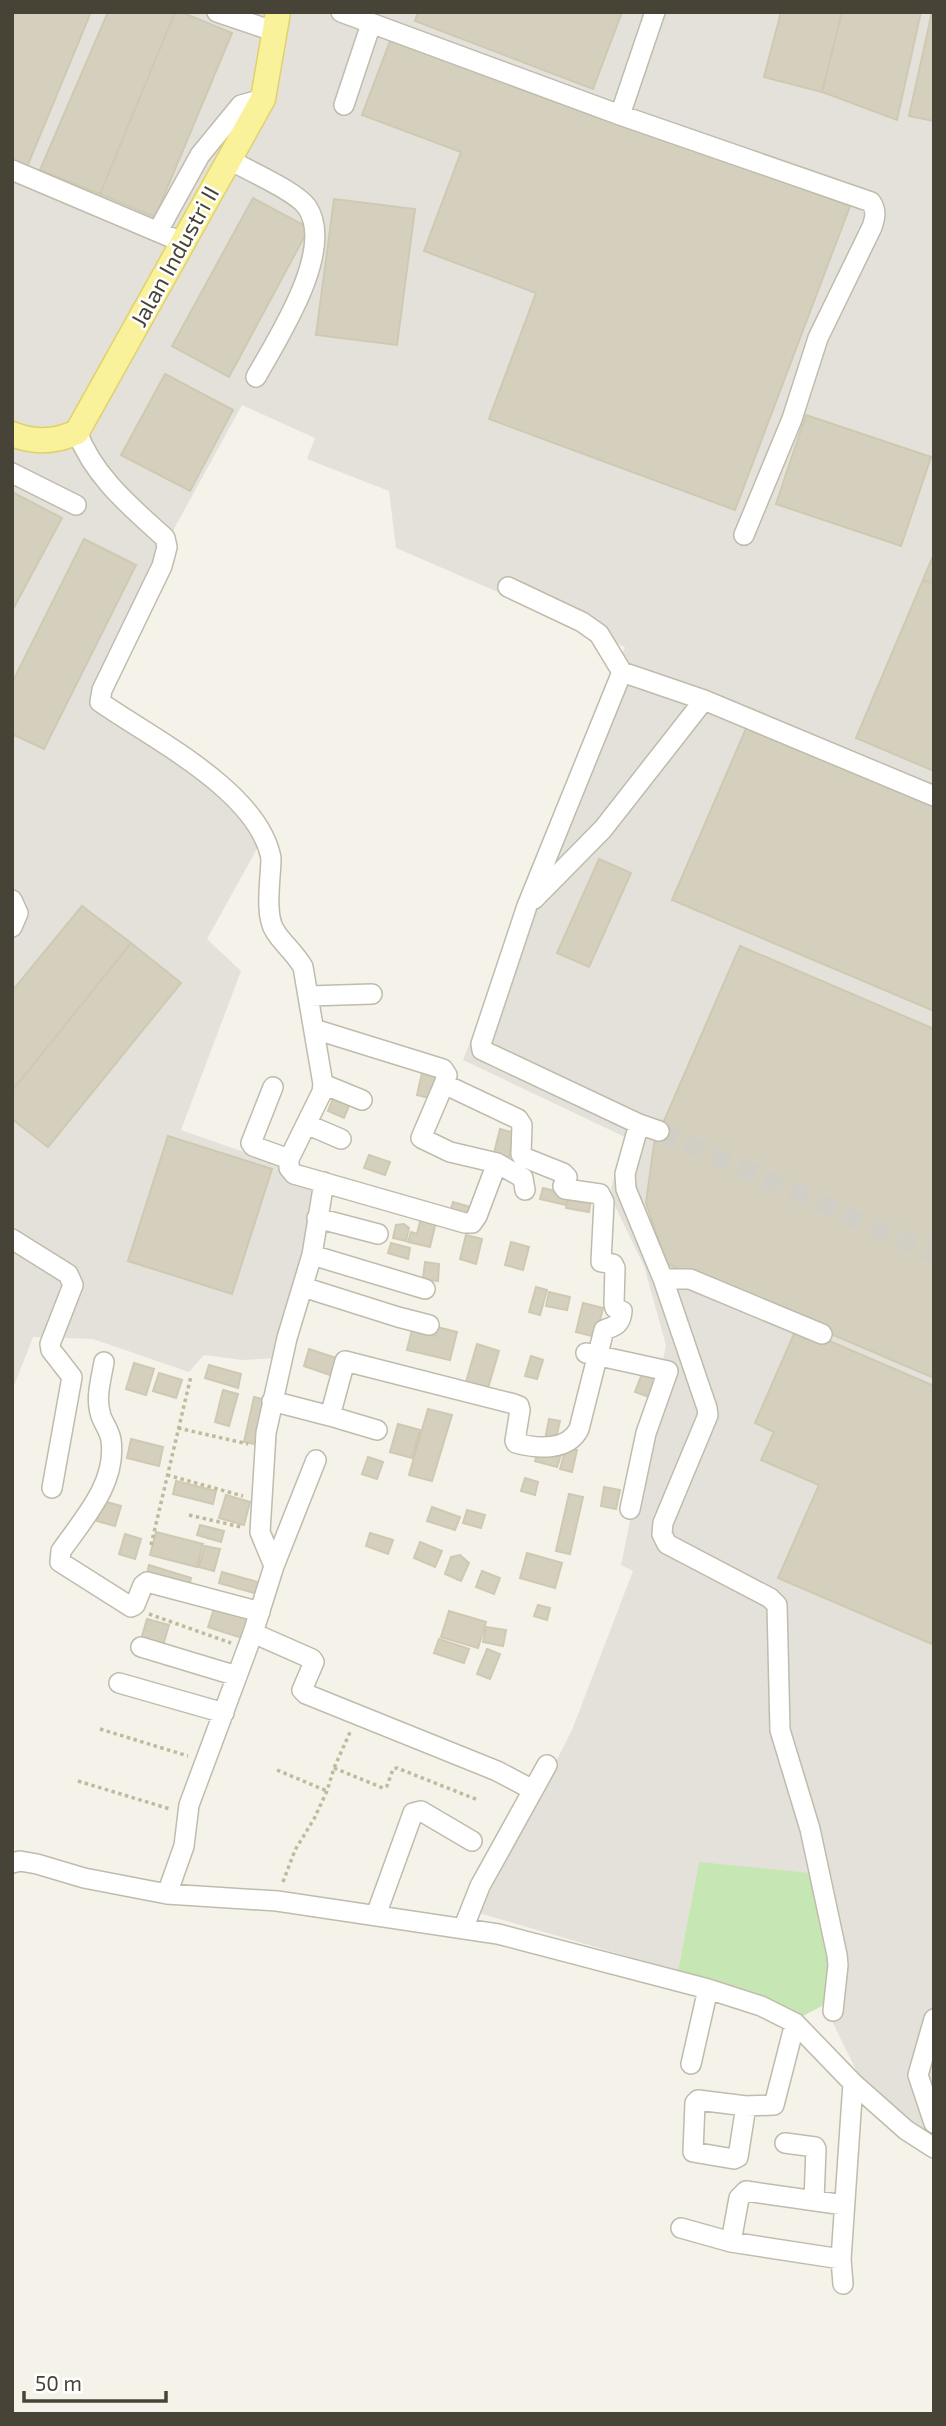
<svg xmlns="http://www.w3.org/2000/svg" width="946" height="2426" font-family="'Exo 2',sans-serif">
<style>
.industrial{fill:#e3e1da}
.green{fill:#c6e6b3}
.building{fill:#d5d0be;stroke:#cfc9b2;stroke-width:2}
.lines{fill:none;stroke-linecap:round;stroke-linejoin:round}
.minor-tunnel{stroke:#d1cfc5;stroke-width:19;stroke-dasharray:19 10;stroke-linecap:butt}
.minor-casing{stroke:#bfbcab;stroke-width:22}
.major-casing{stroke:#dfd26b;stroke-width:27}
.path{stroke:#c0ba9d;stroke-width:3.5;stroke-dasharray:3.5 3.5;stroke-linecap:butt}
.minor{stroke:#fff;stroke-width:19}
.major{stroke:#faf19b;stroke-width:24}
.labels{text-anchor:middle;dominant-baseline:central;stroke-width:5;stroke-linejoin:round;paint-order:stroke}
.street-label{font-size:23px;fill:#474437;stroke:#fff}
</style>
<rect width="100%" height="100%" fill="#f4f2e9"/>
<path class="industrial" d="M12 12H934V2140L864 2086 824 2005 699 1862 678 1971 479 1913 572 1730 633 1571 621 1565 666 1345 644 1266 616 1208 611 1188 625 1137 463 1060 625 647 396 548 389 491 307 459 315 438 242 405 175 527 89 702 218 789 238 808 259 845 207 939 241 971 181 1130 275 1163 291 1179 318 1185 308 1251 277 1358 242 1360 204 1355 189 1372 93 1339 33 1337 12 1391Z"/>
<path class="green" d="M699 1862 809 1873 832 1953 824 2005 797 2019 763 2001 678 1971Z"/>
<path class="building" d="M15 12H91L27 167 12 161V19Z
M108 12H175L100 194 40 170Z
M175 12H181L232 33 155 217 100 194Z
M418 12H622L593 89 415 21Z
M781 12H842L822 92 764 77Z
M842 12H921L897 120 822 92Z
M932 12H934V121L909 116Z
M392 36 850 206 735 510 489 419 536 293 424 251 461 152 362 115Z
M253 198 309 228 229 377 172 346Z
M334 199 415 209 397 345 316 335Z
M165 374 233 410 190 491 121 455Z
M806 415 931 457 901 546 776 504Z
M12 492 62 518 12 611Z
M84 539 136 565 44 749 12 734V683Z
M934 554V584L923 580Z
M923 580 934 584V771L856 738Z
M748 724 934 803V1011L672 900Z
M599 859 631 873 589 967 557 953Z
M82 906 131 943 12 1091V991Z
M131 943 181 983 48 1147 12 1119V1091Z
M740 946 934 1029V1378L667 1264 646 1203 654 1144Z
M422 1073 438 1077 433 1099 417 1095Z
M335 1094 351 1101 344 1118 328 1111Z
M500 1129 515 1133 508 1161 493 1157Z
M168 1136 272 1169 232 1294 128 1261Z
M369 1155 390 1162 385 1175 364 1168Z
M543 1188 568 1194 566 1205 540 1199Z
M569 1194 591 1197 589 1212 566 1208Z
M453 1202 474 1208 471 1221 449 1215Z
M421 1218 436 1222 430 1247 408 1242 411 1232 417 1234Z
M404 1224 409 1228 406 1241 393 1238 396 1225Z
M466 1235 482 1239 476 1264 460 1259Z
M511 1242 529 1247 523 1270 505 1265Z
M391 1243 410 1248 408 1259 388 1253Z
M425 1262 439 1264 438 1281 423 1279Z
M536 1287 547 1290 540 1315 529 1312Z
M549 1292 570 1297 567 1310 546 1306Z
M583 1303 603 1308 596 1337 576 1332Z
M437 1327 457 1332 450 1360 407 1350 412 1330 435 1336Z
M797 1327 934 1386V1645L778 1578 819 1485 761 1460 774 1432 755 1423Z
M477 1344 499 1351 488 1388 466 1382Z
M309 1349 339 1359 333 1376 304 1366Z
M531 1356 543 1360 537 1379 525 1376Z
M134 1363 154 1369 146 1395 126 1389Z
M209 1365 241 1374 238 1388 205 1378Z
M643 1371 657 1376 649 1397 635 1392Z
M159 1373 182 1380 176 1398 153 1391Z
M223 1390 238 1394 229 1426 215 1422Z
M254 1397 270 1401 260 1445 244 1442Z
M428 1409 452 1415 432 1481 409 1475Z
M549 1419 560 1421 555 1442 545 1440Z
M398 1424 420 1430 412 1458 390 1452Z
M131 1439 163 1447 159 1466 127 1458Z
M566 1448 577 1450 572 1472 560 1469Z
M539 1450 561 1455 557 1467 535 1461Z
M368 1457 383 1462 377 1479 362 1474Z
M525 1478 538 1482 535 1495 521 1491Z
M176 1481 216 1491 213 1504 173 1494Z
M604 1487 620 1490 616 1509 601 1506Z
M569 1494 583 1497 570 1554 556 1551Z
M226 1495 250 1502 244 1525 219 1518Z
M103 1501 121 1506 115 1526 97 1521Z
M432 1507 460 1517 455 1530 427 1521Z
M467 1510 485 1515 481 1528 463 1523Z
M200 1525 224 1531 221 1542 197 1535Z
M156 1532 203 1544 197 1567 150 1555Z
M370 1533 393 1540 388 1554 366 1546Z
M125 1534 141 1539 135 1559 119 1554Z
M420 1542 442 1551 435 1567 414 1558Z
M205 1546 220 1549 214 1571 199 1567Z
M527 1553 562 1563 555 1588 520 1578Z
M460 1555 469 1563 461 1581 445 1574 451 1557Z
M149 1565 191 1578 188 1590 146 1578Z
M482 1571 500 1578 494 1594 476 1587Z
M222 1572 261 1583 258 1594 219 1583Z
M538 1605 550 1608 547 1620 534 1616Z
M215 1606 249 1617 242 1638 208 1627Z
M449 1611 486 1622 478 1648 441 1637Z
M147 1619 169 1625 162 1649 140 1643Z
M486 1627 506 1630 503 1646 483 1642Z
M439 1639 469 1649 464 1663 434 1653Z
M487 1649 500 1654 490 1679 477 1674Z"/>
<g class="lines">
<path class="minor-tunnel" d="M659 1131 934 1254"/>
<defs>
<path id="minor" d="M217 12 273 31
M341 12 620 115 871 202C877 211 875 218 872 227L818 338 792 419 744 535
M344 105 371 24
M620 115 655 12
M228 159C247 170 296 191 307 207 336 250 277 339 256 377
M12 170 182 242
M158 231 200 155 241 105 263 99
M77 432C94 477 131 507 165 538L167 547 162 566 102 690 100 702C153 739 258 791 271 858 271 877 264 915 275 931 283 944 295 953 303 967L323 1084 322 1092 289 1159V1168L294 1174 465 1223H472L477 1216 497 1163
M12 473 76 505
M508 587 582 622 599 634 622 672 704 700 934 796
M622 672 527 906 481 1044 482 1050 639 1124 625 1174 626 1189 663 1279 707 1408 708 1415 663 1523 662 1534 667 1544 770 1598 777 1605 780 1730 810 1829 837 1955 838 1965 833 2011
M534 899 603 829 704 700
M12 900 18 913 12 927
M309 996 372 994
M323 1084 362 1100
M444 1084 421 1138 450 1152 497 1163 523 1178 525 1190
M273 1087 251 1143 253 1146 289 1159
M306 1124 341 1139
M639 1124 659 1131
M317 1218 378 1234
M12 1239 68 1274 73 1285 50 1344 51 1350 72 1377 52 1488
M312 1255 425 1289
M663 1279H690L822 1334
M303 1287 398 1317 429 1325
M586 1353 668 1371 646 1433 630 1509
M104 1362C101 1380 95 1398 101 1416 104 1424 110 1432 111 1440 117 1483 84 1518 61 1551L60 1562 131 1607 135 1605 143 1585 147 1582 260 1612
M272 1401 330 1416 345 1361 514 1404 519 1406 520 1410 515 1441 516 1443C538 1449 568 1451 579 1429L604 1330C616 1326 621 1324 622 1311L615 1308 614 1304 615 1268 613 1264 601 1262 604 1202 600 1194 565 1189 563 1186 567 1177 563 1173 523 1157 521 1154 522 1125 518 1119 444 1084 447 1075 443 1069 314 1029
M330 1416 377 1430
M274 1566 316 1460
M253 1633 312 1659 314 1662 302 1690 306 1694 497 1771 533 1790
M141 1647 237 1676
M119 1683 224 1713
M12 1863 20 1861 37 1864 84 1878 167 1894 277 1901 498 1934 708 1989 761 2006 795 2023 853 2083 906 2130 934 2148
M167 1894 184 1846 189 1805 253 1633 274 1566 260 1532 266 1433 287 1338 312 1255 324 1182
M376 1915 413 1813 421 1811 472 1841
M463 1929 480 1886 547 1765
M934 2019 918 2075 934 2123
M691 2064 708 1989
M746 2106 738 2157 734 2159 693 2152 695 2103 698 2100 746 2106 774 2105 795 2023
M785 2143 815 2147 816 2149 814 2200
M681 2228 731 2242 841 2259 853 2083
M731 2242 739 2198 746 2191 844 2205
M841 2259 843 2284"/>
<path id="major" d="M12 434C34 443 56 442 77 432L263 99 278 12"/>
</defs>
<use href="#minor" class="minor-casing"/>
<use href="#major" class="major-casing"/>
<path class="path" d="M178 1428 248 1444
M167 1475 243 1496
M189 1515 241 1527
M151 1545 191 1376
M149 1614 231 1643
M100 1729 188 1756
M334 1768 383 1788 387 1786 393 1769 397 1768 478 1800
M277 1770 327 1791
M78 1781 170 1809
M283 1882 295 1850 314 1819 327 1791 334 1768 351 1730"/>
<use href="#minor" class="minor"/>
<use href="#major" class="major"/>
</g>
<g class="labels">
<g class="street-label">
<text transform="translate(174 256) rotate(-61)">Jalan Industri II</text>
</g>
</g>
<rect width="946" height="2426" fill="none" stroke="#474437" stroke-width="28"/>
<path d="M24 2391v10h142v-10" fill="none" stroke="#474437" stroke-width="3.5"/>
<text x="35" y="2391" font-size="21" fill="#474437" stroke="#ffffff" stroke-width="5" paint-order="stroke">50 m</text>
</svg>
